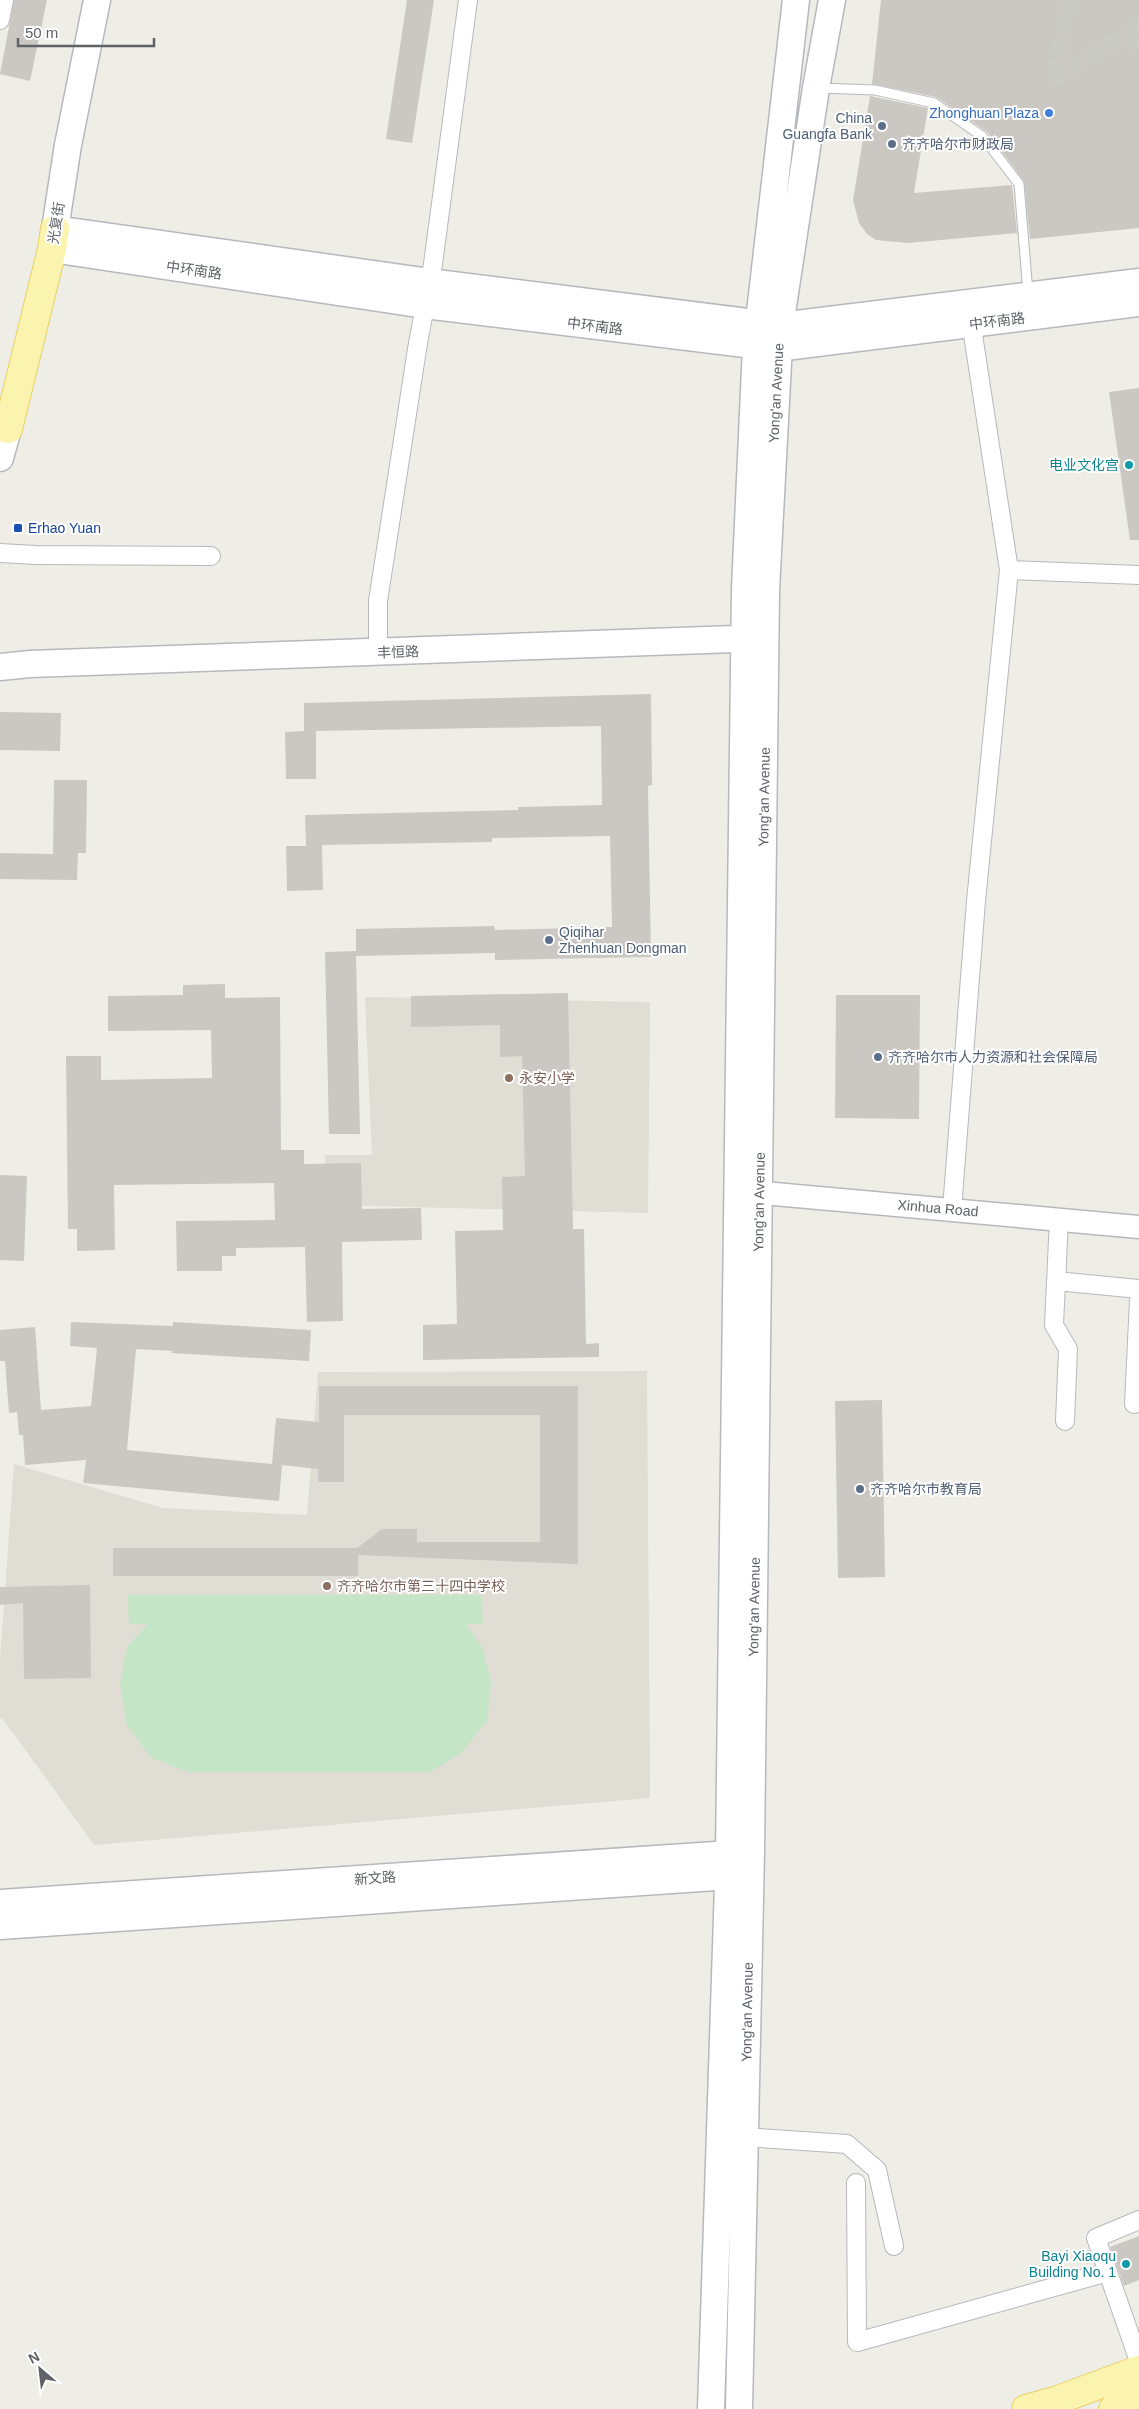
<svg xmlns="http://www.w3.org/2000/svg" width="1139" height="2409" font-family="Arial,'Noto Sans SC',sans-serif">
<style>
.education{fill:#dfddd4}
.green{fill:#c4e5c6}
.building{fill:#cbc8c4}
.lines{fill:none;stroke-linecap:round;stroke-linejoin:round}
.pedestrian-tunnel{stroke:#cbcbc6;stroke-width:14;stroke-dasharray:14 7;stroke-linecap:butt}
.service-casing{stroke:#b6b8bc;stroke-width:11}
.minor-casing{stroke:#b6b8bc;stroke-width:20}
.tertiary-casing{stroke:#b6b8bc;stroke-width:25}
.secondary-casing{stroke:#b5b8bd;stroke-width:29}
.primary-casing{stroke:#ebce63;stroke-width:30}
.service{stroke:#fff;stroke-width:9}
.minor{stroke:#fff;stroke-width:18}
.tertiary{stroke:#fff;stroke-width:22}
.secondary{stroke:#fff;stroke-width:26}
.primary{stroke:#fbf4af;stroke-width:28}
.shop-dot{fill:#3f7fe0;stroke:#fff;stroke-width:2}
.service-dot{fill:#5c6f8a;stroke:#fff;stroke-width:2}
.culture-dot{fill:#0f9aa8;stroke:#fff;stroke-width:2}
.transit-dot{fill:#1a4fb4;stroke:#fff;stroke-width:2}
.education-dot{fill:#8d6e63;stroke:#fff;stroke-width:2}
.labels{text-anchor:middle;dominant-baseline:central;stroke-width:4;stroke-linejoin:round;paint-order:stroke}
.shop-label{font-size:14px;fill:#366cbe;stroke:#fff;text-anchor:end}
.service-label{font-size:14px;fill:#4e5e75;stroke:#fff;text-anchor:start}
.street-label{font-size:14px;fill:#5e6166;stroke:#fff}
.culture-label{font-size:14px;fill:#0d838f;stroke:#fff;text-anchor:end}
.transit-label{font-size:14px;fill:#164399;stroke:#fff;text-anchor:start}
.education-label{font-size:14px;fill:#785e54;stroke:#fff;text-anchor:start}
</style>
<rect width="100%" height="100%" fill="#efeee6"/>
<path class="education" d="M365 997 650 1002 648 1213 325 1205V1155H372Z
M647 1371 650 1798 94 1845 3 1719 0 1718V1660L14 1464 163 1508 307 1515 318 1372Z"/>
<path class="green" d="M128 1595H481L483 1624H466L482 1647 491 1681 487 1721 461 1753 430 1772H188L152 1758 127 1726 120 1684 127 1647 148 1624H129Z"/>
<path class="building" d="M14 0H47L30 81 0 74Z
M407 0H434L412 143 386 139Z
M881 0H1139V228L1030 239 1024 181 987 132 936 97 872 84Z
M870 96 928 108 914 193 1012 185 1017 233 908 243 876 240 867 234 859 223 853 200Z
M1139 388V540H1130L1109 392Z
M651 694 652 785 648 786 651 957 495 960V953L356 956 360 1134H329L325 952 356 951V929L494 926 495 930 612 927 610 836 492 838V842L322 845 323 890 287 891 286 846H306L305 815 518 810V807L602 805 601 726 316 731V779H286L285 732 304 731V703Z
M0 712 61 713 60 751 0 750Z
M54 780H87L86 853H78L77 880 0 879V853L53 854Z
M225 984V998L280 997 281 1150H304V1164L361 1163 362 1209 421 1208 422 1240 342 1242 343 1321 307 1322 305 1247 236 1248V1256H222V1271H177L176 1221 275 1220 274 1183 114 1185 115 1250 77 1251V1229H68L66 1056H101V1080L212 1078 211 1030 108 1031V996L183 995V985Z
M568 993 573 1229H584L586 1344 599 1343V1357L423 1360V1325L457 1324 455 1231 503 1230 502 1177 525 1176 522 1056 500 1057V1025L411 1027V996Z
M836 995H920L919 1119 835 1118Z
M0 1175 27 1176 24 1261 0 1260Z
M71 1322 173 1326V1322L311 1330 309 1361 171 1353 172 1351 136 1349 127 1450 282 1465 279 1501 83 1483 86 1460 25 1465 23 1435H19L17 1412 9 1413 5 1361H0V1330L35 1327 41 1410 91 1406 97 1348 70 1346Z
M319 1386H578V1564L358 1555V1576H113V1548H357L382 1529H417V1542H540V1415H344V1482H318V1469L272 1464 276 1418 319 1422Z
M882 1400 885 1577 838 1578 835 1401Z
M90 1585 91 1678 24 1679 23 1603 0 1605V1587Z
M1139 2236V2280L1124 2286 1110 2247Z"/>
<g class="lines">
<path class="pedestrian-tunnel" d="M1072 0 1064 21 1053 81 1125 34
M1139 24 1125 34 1139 51"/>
<defs>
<path id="service" d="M819 88 875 90 934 103 982 136 1019 184 1028 293"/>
<path id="minor" d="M0 20 4 0
M0 553 36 555 211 556
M1009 570 1139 575
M378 653V601L418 343 433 264 468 0
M952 1209 976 901 1009 570 970 315
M1059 1219 1054 1325 1068 1349 1065 1421
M1056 1281 1139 1289
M1139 1300 1134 1404 1139 1402
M745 2137 847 2144 877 2170 894 2246
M856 2183 857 2342 1108 2272
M1139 2220 1096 2238 1139 2361"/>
<path id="tertiary" d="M741 1191 1139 1227"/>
<path id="secondary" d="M97 0 68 145 55 229 430 282 780 326 1139 282
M52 249 425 305 777 348 1139 303
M0 458 8 429
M0 667 30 664 763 638
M0 1903 745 1853
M0 1926 745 1875
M711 2409 729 1854 745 589 756 347 796 0
M739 2409 751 1852 766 590 780 326 816 88 832 0"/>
<path id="primary" d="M8 429 52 249 55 229
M1026 2409 1055 2401 1139 2370
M1113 2409 1139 2399"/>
</defs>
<use href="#service" class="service-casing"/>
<use href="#minor" class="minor-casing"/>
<use href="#tertiary" class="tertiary-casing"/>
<use href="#secondary" class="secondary-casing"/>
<use href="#primary" class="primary-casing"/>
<use href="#service" class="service"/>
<use href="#minor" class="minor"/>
<use href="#tertiary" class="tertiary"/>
<use href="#secondary" class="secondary"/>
<use href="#primary" class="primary"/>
</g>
<circle class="shop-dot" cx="1049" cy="113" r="5"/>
<g class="service-dot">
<circle cx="882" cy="126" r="5"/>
<circle cx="892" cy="144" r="5"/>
<circle cx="549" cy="940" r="5"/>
<circle cx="878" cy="1057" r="5"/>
<circle cx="860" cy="1489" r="5"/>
</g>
<g class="culture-dot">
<circle cx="1129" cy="465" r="5"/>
<circle cx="1126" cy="2264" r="5"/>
</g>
<rect class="transit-dot" x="13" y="523" width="10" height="10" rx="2.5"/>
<g class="education-dot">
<circle cx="509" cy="1078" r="5"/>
<circle cx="327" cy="1586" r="5"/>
</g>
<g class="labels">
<g class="shop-label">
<text x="1039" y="113">Zhonghuan Plaza</text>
</g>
<g class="service-label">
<text x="872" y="118" text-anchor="end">China<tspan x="872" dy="16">Guangfa Bank</tspan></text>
<text x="902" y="144">齐齐哈尔市财政局</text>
<text x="559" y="932">Qiqihar<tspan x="559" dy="16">Zhenhuan Dongman</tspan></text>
<text x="888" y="1057">齐齐哈尔市人力资源和社会保障局</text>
<text x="870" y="1489">齐齐哈尔市教育局</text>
</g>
<g class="street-label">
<text transform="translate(56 223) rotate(-81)">光复街</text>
<text transform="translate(194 270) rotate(8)">中环南路</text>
<text transform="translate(997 321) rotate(-7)">中环南路</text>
<text transform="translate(595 326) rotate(7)">中环南路</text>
<text transform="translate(776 393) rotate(-87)">Yong'an Avenue</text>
<text transform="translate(398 652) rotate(-2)">丰恒路</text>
<text transform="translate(764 797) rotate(-89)">Yong'an Avenue</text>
<text transform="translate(759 1202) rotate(-89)">Yong'an Avenue</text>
<text transform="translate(938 1208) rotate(5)">Xinhua Road</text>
<text transform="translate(754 1607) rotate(-89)">Yong'an Avenue</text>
<text transform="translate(375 1878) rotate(-4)">新文路</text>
<text transform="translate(747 2012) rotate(-89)">Yong'an Avenue</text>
</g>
<g class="culture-label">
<text x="1119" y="465">电业文化宫</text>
<text x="1116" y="2256">Bayi Xiaoqu<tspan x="1116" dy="16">Building No. 1</tspan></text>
</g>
<g class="transit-label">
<text x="28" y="528">Erhao Yuan</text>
</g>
<g class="education-label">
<text x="519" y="1078">永安小学</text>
<text x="337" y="1586">齐齐哈尔市第三十四中学校</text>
</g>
</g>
<g transform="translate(40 2369) rotate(332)" stroke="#ffffff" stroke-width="4" paint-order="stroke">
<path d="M0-4L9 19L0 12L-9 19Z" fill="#5e6166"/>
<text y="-8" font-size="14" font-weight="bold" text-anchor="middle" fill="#5e6166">N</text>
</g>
<path d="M18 38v8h136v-8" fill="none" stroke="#5e6166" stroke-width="2.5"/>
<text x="25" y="38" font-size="15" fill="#5e6166" stroke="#ffffff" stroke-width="4" paint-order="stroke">50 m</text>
</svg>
